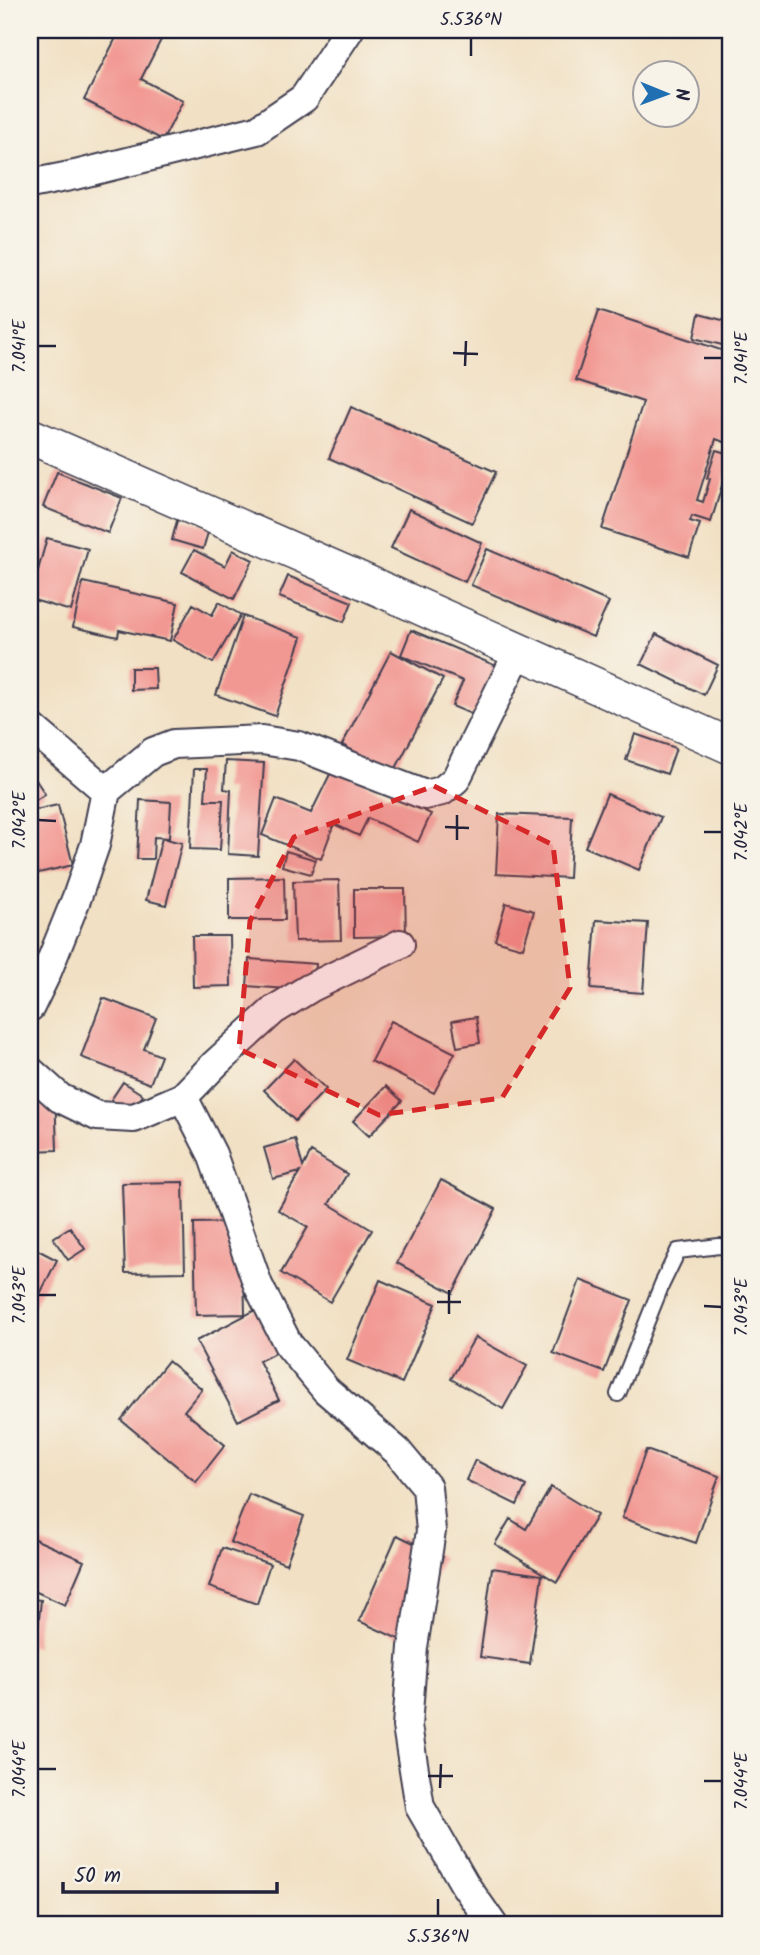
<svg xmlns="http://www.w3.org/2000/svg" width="760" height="1955" font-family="Kalam,sans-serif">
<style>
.building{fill:#f29893}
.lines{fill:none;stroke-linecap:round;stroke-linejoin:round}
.service-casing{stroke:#413e4f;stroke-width:18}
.minor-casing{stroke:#413e4f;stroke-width:32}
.tertiary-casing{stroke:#413e4f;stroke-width:38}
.service{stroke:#fff;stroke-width:14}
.minor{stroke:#fff;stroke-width:28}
.tertiary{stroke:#fff;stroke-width:35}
.marked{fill:#d62828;fill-opacity:0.2;stroke:#d62828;stroke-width:5;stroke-dasharray:14 9;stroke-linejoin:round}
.ticks{fill:none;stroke:#22223b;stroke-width:2.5}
.neatline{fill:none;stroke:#22223b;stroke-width:2.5}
.ticks-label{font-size:18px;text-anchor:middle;fill:#22223b}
</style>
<rect width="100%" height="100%" fill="#f7f3e8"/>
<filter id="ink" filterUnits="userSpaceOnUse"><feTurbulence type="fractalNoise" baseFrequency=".0143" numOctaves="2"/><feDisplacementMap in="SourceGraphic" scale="14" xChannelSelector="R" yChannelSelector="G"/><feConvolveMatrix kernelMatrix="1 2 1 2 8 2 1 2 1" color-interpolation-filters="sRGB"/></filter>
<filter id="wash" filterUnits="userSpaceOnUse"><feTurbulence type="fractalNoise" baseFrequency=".00686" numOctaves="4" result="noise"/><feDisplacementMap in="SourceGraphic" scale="28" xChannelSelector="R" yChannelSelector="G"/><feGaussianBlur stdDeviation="1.57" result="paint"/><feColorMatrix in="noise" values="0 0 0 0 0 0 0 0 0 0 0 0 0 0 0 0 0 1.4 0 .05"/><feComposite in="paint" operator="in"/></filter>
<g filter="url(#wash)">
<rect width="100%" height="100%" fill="#f1e0c3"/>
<g id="blocks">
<path class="building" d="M120 30H166L141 79 183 101 163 140 84 100Z
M599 310 730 353V444L716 439 697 500 703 502 710 479 707 478 716 450 730 454V459L711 522 692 516 690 521 700 524 689 557 602 529 643 402 576 380Z
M30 311 36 313 31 333H30Z
M699 314 730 322V347L694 338Z
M351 407 496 472 472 523 329 458Z
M57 472 122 498 108 533 43 507Z
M409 509 482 543 465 582 391 548Z
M178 517 210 526 203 549 172 540Z
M47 538 88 549 71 611 30 599Z
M487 549 609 602 593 637 471 585Z
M194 550 225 566 233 550 253 560 234 599 182 572Z
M288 576 352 602 344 622 279 597Z
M83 582 178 603 170 641 119 630 118 637 73 627Z
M219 602 241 615 213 663 173 640 193 604 212 615Z
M243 616 302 637 275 716 216 695Z
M411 630 506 670 485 720 452 706 463 681 401 655Z
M656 634 718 665 704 695 641 664Z
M391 651 443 679 394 772 342 745Z
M131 668H155L156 689 131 690Z
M635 734 676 748 667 774 626 760Z
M226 761 264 763 258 856 228 854 231 790 224 789Z
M333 768 431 814 418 842 368 818 359 836 334 824 321 859 262 835 276 799 311 813Z
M194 769H207L205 800H223L220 850 190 849Z
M34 777 45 794 30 804V779Z
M607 794 661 817 639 870 585 847Z
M140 800 171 802 169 838 154 837 153 859H137Z
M58 805 73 865 30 875V811Z
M499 814 572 817 569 878 496 874Z
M162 838 182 843 166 905 146 900Z
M286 851 316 860 311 874 282 866Z
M284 877 285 920H229V878Z
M339 880 341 940 295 941 293 881Z
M354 889H405L406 936 354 937Z
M506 903 534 911 523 948 495 940Z
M596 920 648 923 643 993 591 989Z
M192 936H230L231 986 193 987Z
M249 959 316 964 314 991 247 986Z
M103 998 156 1018 144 1049 161 1056 150 1084 81 1057Z
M476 1017 480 1043 457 1047 452 1021Z
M391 1021 455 1053 434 1093 371 1061Z
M294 1059 326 1089 295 1121 264 1090Z
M123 1082 143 1095 132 1113 111 1100Z
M386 1086 402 1101 369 1136 353 1121Z
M30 1091H55L57 1150 30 1151Z
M295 1139 303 1167 311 1152 347 1174 329 1204 372 1230 330 1302 281 1273 308 1227 278 1210 300 1172 273 1179 264 1148Z
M441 1180 496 1209 453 1293 397 1263Z
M183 1182 185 1272 125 1273 122 1183Z
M243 1222 245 1314 196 1315 194 1223Z
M70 1227 85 1249 68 1260 53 1238Z
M30 1246 57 1260 30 1314Z
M380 1280 436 1304 402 1383 347 1360Z
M580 1280 632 1300 604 1372 553 1353Z
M267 1304 289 1346 259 1361 279 1400 238 1421 196 1341Z
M475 1337 527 1366 503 1409 451 1379Z
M168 1361 202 1389 184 1411 225 1445 196 1482 121 1420Z
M646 1450 719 1476 696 1543 622 1518Z
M475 1460 526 1486 517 1505 466 1480Z
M551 1487 597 1515 557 1582 495 1544 510 1519 526 1529Z
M249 1494 304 1516 286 1564 230 1542Z
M397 1535 443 1557 405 1642 359 1621Z
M30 1537 84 1561 65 1605 30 1589Z
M222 1548 270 1564 257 1604 209 1587Z
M492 1568 542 1575 530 1664 480 1657Z
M30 1599 41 1600 36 1647 30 1646Z"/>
</g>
</g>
<g filter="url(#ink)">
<use href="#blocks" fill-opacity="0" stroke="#413e4f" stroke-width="2"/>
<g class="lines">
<defs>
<path id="service" d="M618 1394 662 1284 678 1251 719 1246 730 1247"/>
<path id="minor" d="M30 184 75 175 257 130 304 98 349 30
M30 726 106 791
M30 1007 46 974 77 897 95 845 106 791 153 752 174 744 262 740 299 746 425 795 442 791 456 779 519 651
M30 1071 60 1098 97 1116 134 1118 183 1097 215 1064 274 1010 310 988 400 944
M183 1097 212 1154 258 1285 288 1344 326 1390 397 1451 427 1487 431 1531 413 1647 407 1726 420 1807 465 1885 493 1925"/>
<path id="tertiary" d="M30 436 356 578 730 746"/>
</defs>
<use href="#service" class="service-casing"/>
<use href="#minor" class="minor-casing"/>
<use href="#tertiary" class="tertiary-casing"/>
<use href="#service" class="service"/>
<use href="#minor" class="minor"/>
<use href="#tertiary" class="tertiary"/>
</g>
</g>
<path class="marked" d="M434 786 553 845 570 988 502 1098 379 1115 239 1049 250 921 294 837Z"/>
<path class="ticks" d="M471 56V38M38 346H56M453 353 478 354M704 358H722M465 366 466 341M38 820 56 821M445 827 469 828M704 832H722M457 840V815M38 1295H56M437 1302H461M704 1306 722 1307M449 1314V1290M38 1769H56M428 1776H453M704 1781H722M440 1788 441 1764M438 1916V1899"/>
<rect width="760" height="1955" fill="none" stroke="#f7f3e8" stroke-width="77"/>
<g transform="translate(666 94) rotate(91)"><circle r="33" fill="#f7f3e8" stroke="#a29fa3" stroke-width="2"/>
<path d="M0-5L12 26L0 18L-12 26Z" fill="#1f6fb2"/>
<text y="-10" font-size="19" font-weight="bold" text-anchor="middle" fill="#22223b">N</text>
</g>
<path d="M63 1882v10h214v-10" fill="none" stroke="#22223b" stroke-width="3.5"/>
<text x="74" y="1882" font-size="21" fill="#22223b" stroke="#f7f3e8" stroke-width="5" paint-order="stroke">50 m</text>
<rect x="38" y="38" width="684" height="1878" class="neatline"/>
<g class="ticks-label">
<text x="471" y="25">5.536°N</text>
<text transform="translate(19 346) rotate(-90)" y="6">7.041°E</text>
<text transform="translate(741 358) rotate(-90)" y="6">7.041°E</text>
<text transform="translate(19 820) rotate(-90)" y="6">7.042°E</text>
<text transform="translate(741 832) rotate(-90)" y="6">7.042°E</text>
<text transform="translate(19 1295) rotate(-90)" y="6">7.043°E</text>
<text transform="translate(741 1307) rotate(-90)" y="6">7.043°E</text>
<text transform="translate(19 1769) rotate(-90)" y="6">7.044°E</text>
<text transform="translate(741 1781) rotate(-90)" y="6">7.044°E</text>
<text x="438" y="1942">5.536°N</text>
</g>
</svg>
